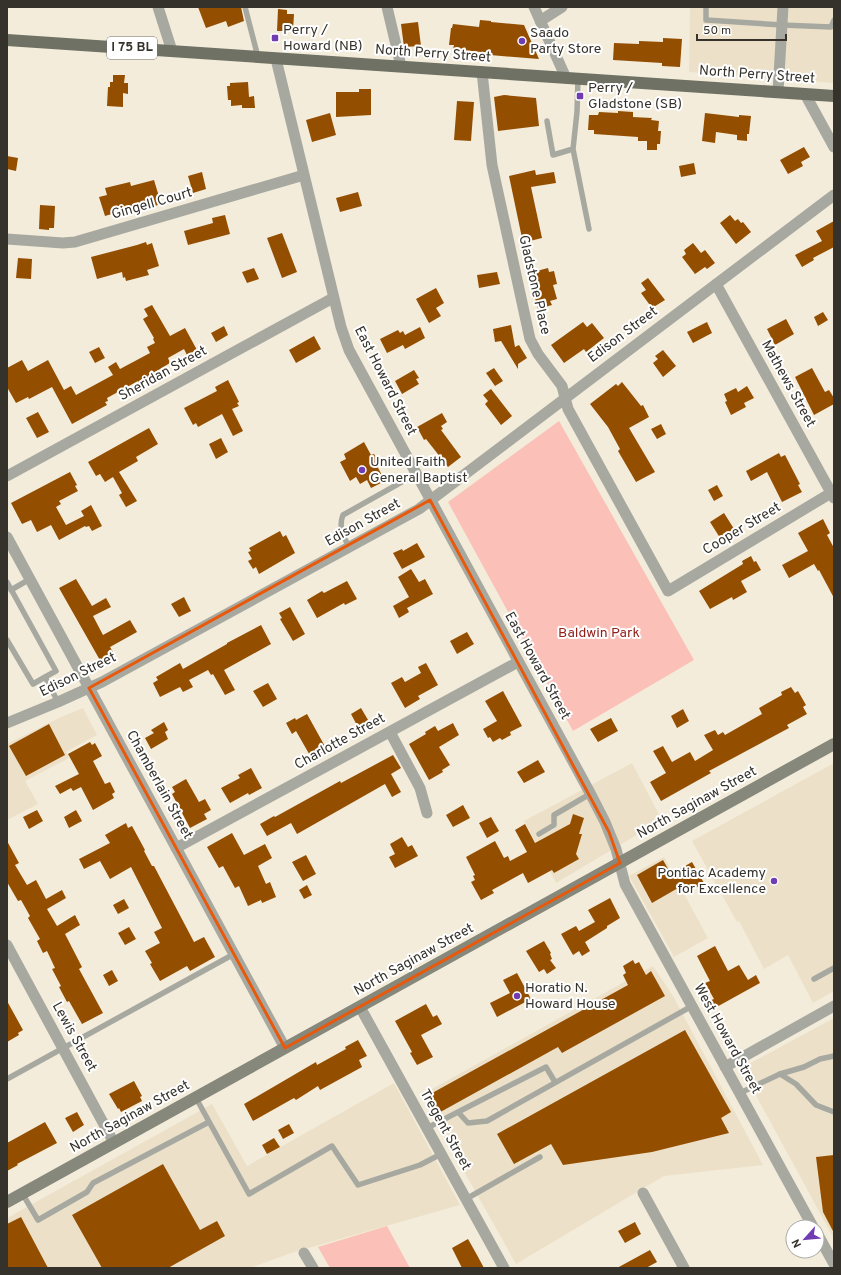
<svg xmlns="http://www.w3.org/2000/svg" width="841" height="1275" font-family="Overpass,sans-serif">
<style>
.built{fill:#ece1c8}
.green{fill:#fbc1b8}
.building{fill:#944e00}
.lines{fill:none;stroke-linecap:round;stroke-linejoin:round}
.lane{stroke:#a7a9a1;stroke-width:5.5}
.street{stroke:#a7a9a1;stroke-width:11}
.secondary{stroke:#86887c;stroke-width:12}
.primary{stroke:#6e7163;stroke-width:12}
.marked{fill:none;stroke:#e8590c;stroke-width:3;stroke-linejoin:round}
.poi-dot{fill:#703cb3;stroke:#fff;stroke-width:1.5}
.labels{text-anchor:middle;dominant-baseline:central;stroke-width:4;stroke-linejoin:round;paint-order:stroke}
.shield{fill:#fff;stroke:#72706b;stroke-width:1}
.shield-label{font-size:13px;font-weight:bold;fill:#35322b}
.poi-label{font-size:14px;fill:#35322b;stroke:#fff;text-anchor:start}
.street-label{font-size:14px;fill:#35322b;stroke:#fff}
.park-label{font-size:14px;fill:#92211b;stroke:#fff}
</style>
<rect width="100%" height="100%" fill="#f4ecda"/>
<path class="built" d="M690 7H834V83L689 72Z
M83 708 97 735 66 752 69 758 25 781 38 804 7 820V744L61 717Z
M632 763 662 820 556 883 524 821Z
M834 763V991L813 1003 788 955 764 969 739 921 737 922 692 841Z
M664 857 708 938 674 957 629 876Z
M653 966 673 996 763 1165 664 1176 516 1264 421 1095Z
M834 1018V1239L741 1068Z
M394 1083 460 1205 291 1253 250 1268H7V1218L212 1104 247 1166Z"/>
<path class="green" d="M559 421 694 660 573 731 448 502Z
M387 1226 410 1268H330L318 1247Z"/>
<path class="building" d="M198 7H241L244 21 228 27 226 21 206 28Z
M278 9 287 10V14H294L293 31H277Z
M480 20 491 21V22L524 25 539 59 490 55V53L453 49 454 45H449L451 28H452L453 24 479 27Z
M418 22 421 46 404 47 401 24Z
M663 38 682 39 680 67 662 66V63L613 60 614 43 639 44V41L663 42Z
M113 75H125L124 83H128V94L123 93V107L107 106 108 87H110V82H113Z
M248 82 249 97 254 96 255 108H242V105L231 106V100H228L227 86H230V83Z
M359 89H371V115L336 117V92H359Z
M504 95 536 98 539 126 498 131 494 97Z
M457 101 474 102 471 141 454 140Z
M618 111 633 112V117L652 118 651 120 659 121 658 131H661L660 144H657V150H647V141H638V137L594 134V130H588L589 115H598L599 112 618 113Z
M330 113 336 135 312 142 306 120Z
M705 113 739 117V115L751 116 749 134H747V141L737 140V135L716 132 715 143 702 141Z
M804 147 810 157 801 162 803 166 788 174 780 160Z
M7 156 18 158 16 171 7 169Z
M694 163 696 174 681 177 679 166Z
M535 170 536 175 554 172 556 183 531 187 542 238 526 242 525 237 522 238 509 176Z
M202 172 206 189 193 193 188 176Z
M154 180 160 200 157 201 158 205 133 212 132 210 126 212 125 210 105 216 99 197 107 195 105 188 130 182 131 186Z
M358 192 362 206 340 212 336 198Z
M40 205 55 206 54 228H49V230L39 229Z
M225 215 230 234 188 245 184 231 213 223 212 218Z
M730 215 735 221 738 219 741 223 743 222 751 232 736 244 720 223Z
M834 221V247L813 258 814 260 802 267 795 255 822 241 816 231Z
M282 233 297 272 282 278 267 238Z
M146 242 147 245 152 243 159 266 147 270 149 275 126 281 125 277 123 278 122 272 97 279 91 257 137 245Z
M693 243 701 253 705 250 715 263 707 269 705 267 695 274 682 257 686 254 684 250Z
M18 258 32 259 31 279 16 278Z
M254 268 259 279 247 283 242 272Z
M548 268 549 272 554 271 557 284 553 285 557 299 550 301 552 305 538 309 534 294 538 293 533 272Z
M497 272 500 284 479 288 477 275Z
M648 278 665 300 652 308 641 293 646 290 641 283Z
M436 288 444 303 436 308 441 316 429 323 416 299Z
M152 305 170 336 185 328 197 350 187 355 184 349 168 358 170 363 150 375 151 377 139 384 138 381 107 398 108 401 105 402 107 405 72 424 52 387 29 399 28 397 16 403 7 387V368L22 360 28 371 48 360 64 390 71 386 76 395 113 375 108 367 116 362 120 369 150 353 147 347 155 343 153 339 154 338 143 319 148 316 144 309Z
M823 312 828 320 818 326 814 317Z
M786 319 794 334 775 345 767 329Z
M583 322 587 327 592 323 604 338 586 352 584 349 564 363 551 345Z
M707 322 712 333 693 343 687 332Z
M511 325 515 347 519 345 527 358 518 364V369L501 341 495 342 493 329Z
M224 326 228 335 216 342 211 333Z
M420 327 425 338 405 349 403 345 387 353 380 339 398 330 400 333 403 331 405 335Z
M314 336 321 349 296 363 289 350Z
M99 347 105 358 95 363 89 352Z
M663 350 676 366 663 377 653 363 658 359 655 356Z
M494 368 503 381 495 386 486 373Z
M812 368 825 392 829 390 834 398V404L814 415 795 377Z
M414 370 419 378 416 379 419 384 402 394 395 381Z
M228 380 239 402 237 403 239 406 232 409 243 431 233 436 222 414 198 427 196 423 193 425 184 408 217 391 215 387Z
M622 382 641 406 643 405 649 417 629 428 655 472 636 482 618 451 620 449 608 427 590 404 616 384 618 386Z
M747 386 754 398 744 403 746 407 731 415 725 402 727 401 724 394 736 388 738 392Z
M491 389 512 416 501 425 485 404 488 401 483 395Z
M38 412 49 432 37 438 26 418Z
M442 413 447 422 441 426 443 429 441 430 461 457 448 467 426 439 424 440 417 427Z
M661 424 666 434 657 439 651 429Z
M149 428 158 444 136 457 138 461 119 472 137 501 126 507 119 495 122 493 113 477 105 482 100 474 96 476 88 462Z
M221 438 228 452 216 459 209 444Z
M364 442 371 455 374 454 379 462 376 464 385 481 371 488 367 480 360 484 356 477 350 481 340 462 346 459 344 454Z
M779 453 781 457 785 455 800 484 798 485 802 492 782 502 767 472 751 481 746 471Z
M70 472 77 485 75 486 78 491 59 501 61 504 56 507 66 525 84 516 81 511 91 505 102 526 92 531 89 526 86 527 85 526 59 540 51 525 37 532 31 520 22 524 11 503Z
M717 485 723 496 714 501 708 490Z
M724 513 736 532 722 541 710 522Z
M823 519 830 533 827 535 834 548V598L819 570 818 571 814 564 789 578 782 565 808 551 798 533Z
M280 531 283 537 286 535 295 553 259 574 256 567 253 569 248 561 252 559 248 552 251 551 249 548Z
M417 543 425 557 402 569 393 553 402 549 403 551Z
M751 556 754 562 756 561 761 570 741 581 747 592 733 600 732 597 710 609 699 591 743 564 742 561Z
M411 569 419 582 425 579 433 594 407 608 409 612 399 618 393 606 409 597 398 577Z
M76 579 92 606 106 598 111 607 93 616 103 635 130 620 137 632 110 647 114 654 101 662 59 588Z
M347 581 357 599 345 605 344 603 317 618 307 600 322 591 324 593Z
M184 597 191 611 179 617 171 604Z
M290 607 305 634 293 641 280 619 282 618 279 613Z
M261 625 271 644 224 670 235 690 225 695 213 674 211 675 208 670 189 680 193 687 183 692 180 687 160 697 153 683 158 680 156 677 180 663 183 669 227 644V643Z
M467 632 474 644 457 654 450 641Z
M426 663 438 685 418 696 420 699 405 708 391 683 402 677 405 682 421 673 418 667Z
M268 683 277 699 263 707 253 691Z
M791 687 795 693 798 691 806 705 803 707 807 714 787 725 789 728 709 771 711 773 661 801 650 782 666 773 653 751 663 746 672 762 690 752 695 761 713 750 704 735 715 730 718 735 723 732 725 735 762 714 759 708 782 695 781 692Z
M503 691 522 726 510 732 511 735 502 740 500 738 493 742 490 737 488 738 483 729 497 721 485 701Z
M361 708 371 725 360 731 351 714Z
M683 709 689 721 677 728 671 716Z
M307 714 327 750 312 759 296 731 292 734 286 723 295 718 296 720Z
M611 718 618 731 598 742 590 729Z
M164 722 168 730 165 732 168 739 151 749 145 738 154 733 151 730Z
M453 723 459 735 439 747 450 765 442 770 443 772 429 780 409 744 426 734 425 732 435 726 438 731Z
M49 724 65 755 26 776 9 746Z
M90 742 92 745 95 743 102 756 93 761 105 784 110 782 115 792 112 794 114 798 93 810 81 787 73 791 71 788 60 794 55 786 79 774 68 754Z
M393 755 401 768 391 774 401 792 392 797 385 784 297 834 291 823 267 836 260 824 274 816 275 817 340 781 341 783Z
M538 760 545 772 524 783 517 772Z
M251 768 262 788 249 795 248 793 230 803 221 788 240 778 238 775Z
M186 779 199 802 205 799 211 810 204 814 207 819 190 828 172 794 175 792 172 787Z
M463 805 470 818 453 827 446 815Z
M37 810 43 821 29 829 23 817Z
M76 810 82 821 69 828 64 817Z
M573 814 584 818 579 834H582L576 854 579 859 554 873 552 870 528 883 523 873 492 890 494 893 481 900 471 882 475 880 473 876 475 875 466 857 495 841 504 858 508 856 510 861 527 852 515 830 525 824 535 843 570 824Z
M491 817 499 831 487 838 479 823Z
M126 823 128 828 132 826 145 850 144 851 152 866H154L194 942 204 937 215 957 190 971 187 966 160 981 150 964 152 963 145 951 160 943 154 932 162 928 131 867 110 879 100 861 84 869 79 859 110 843 105 835Z
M232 833 244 855 265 844 272 858 258 866 266 884 270 882 276 897 262 903 261 900 248 906 239 886 235 888 223 866 219 868 207 847Z
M402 837 408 847 412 845 418 856 395 868 389 857 395 854 390 844Z
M7 841 19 863 15 865 27 885 36 880 46 899 62 890 66 898 47 909 57 926 75 915 80 925 65 934 82 967 79 969 103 1013 82 1024 69 1001 67 1002 59 987 61 986 52 969 55 968 47 951 43 953 37 941 40 939 28 918 30 916 21 900 18 901 7 882Z
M306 855 316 874 303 881 292 862Z
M663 860 671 874 692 862 704 883 689 892 685 884 652 903 637 875Z
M307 885 312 895 304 899 299 890Z
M610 898 620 918 607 926V928L585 942 590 951 582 956 579 951 573 955 561 934 576 926 579 931 595 922 588 910Z
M124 899 129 908 118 914 113 905Z
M129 927 136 939 125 945 118 933Z
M544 941 551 953 550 954 552 959 550 960 556 968 547 974 544 969 539 972 526 951Z
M715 946 728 971 739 965 748 980 756 975 760 983 713 1009 709 1001 714 999 705 983 710 981 697 956Z
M633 960 635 964 639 962 646 975 651 971 665 996 562 1053 558 1047 435 1115 425 1097 628 985 623 975 626 973 623 966Z
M112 970 118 981 109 986 103 975Z
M517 973 531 999 497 1017 490 1003 510 993 503 980Z
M7 1001 23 1030 18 1033 19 1035 7 1042Z
M426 1004 433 1017 437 1015 442 1024 421 1035 433 1057 417 1065 410 1053 412 1052 395 1021Z
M685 1030 731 1112 721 1118 729 1133 652 1152 563 1165 551 1144 514 1164 497 1134Z
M358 1040 367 1056 359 1060 362 1067 320 1090 318 1086 296 1100 294 1098 253 1121 244 1104 316 1062 317 1065 346 1049 345 1047Z
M134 1081 142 1096 140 1097 142 1101 121 1112 119 1108 118 1109 109 1094Z
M77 1112 84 1125 73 1132 65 1118Z
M45 1122 57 1143 17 1164 18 1165 7 1171V1143Z
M289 1124 294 1133 283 1139 278 1130Z
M274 1138 280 1147 267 1154 262 1145Z
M834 1155V1233L823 1212 816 1157Z
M163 1164 200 1230 217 1221 225 1236 168 1268H102L72 1215Z
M21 1217 48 1268H7V1224Z
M635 1222 641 1234 625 1243 618 1231Z
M468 1239 477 1255 484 1268H462L452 1248Z
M650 1250 657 1262 646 1268H617Z"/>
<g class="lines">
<path class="lane" d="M245 7 258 57
M706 7V20L782 25 831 27 834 20
M578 78 577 112 573 149 589 229
M547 121 553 155 573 149
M349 547C344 537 338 527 343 515L416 474
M7 582 56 671 45 677
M11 590 30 579
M7 640 33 684 45 677 58 702
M539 834 554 825V815L590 794
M814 979 834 968
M780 1074 796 1084 816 1105 834 1112
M7 1079 234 954
M740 1093 780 1074 804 1067 820 1059 834 1056
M196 1098 249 1194 332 1146 358 1185 420 1165 441 1154
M458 1112 546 1067 555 1082
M427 1128 458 1112 468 1123 487 1121 692 1006
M22 1193 38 1220 87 1192 93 1183 209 1122
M466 1199 540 1157"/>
<path class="street" d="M158 7 172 51
M387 7 401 66
M534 7 566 78
M540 21 562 7
M276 59 341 327 349 350 589 791 605 822 616 849 625 884 813 1227
M482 72 492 165 530 339 538 354 562 386 568 409 668 591 831 493
M778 92 783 7
M805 94 834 147
M7 239 63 243 75 242 304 175
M716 284 834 498
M7 476 333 298
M7 537 285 1048
M7 723 58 702 102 682 419 509 834 195
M390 732 420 788 427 813
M176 848 518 662
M7 945 114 1143
M360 1007 504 1268
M725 1067 834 1006
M643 1193 684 1268
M817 1233 834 1264
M304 1253 313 1268"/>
<path class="secondary" d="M7 1202 834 744"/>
<path class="primary" d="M7 40 834 96"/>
</g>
<path class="marked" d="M430 500 609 832 620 863 285 1048 89 688Z"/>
<g class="poi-dot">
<rect x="271" y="34" width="8" height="8" rx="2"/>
<circle cx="522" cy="41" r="4"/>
<rect x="576" y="92" width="8" height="8" rx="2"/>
<circle cx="362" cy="470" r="4"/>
<circle cx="774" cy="881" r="4"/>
<circle cx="517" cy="996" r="4"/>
</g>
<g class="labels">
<rect class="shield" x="107" y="37" width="50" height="22" rx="3"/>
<g class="shield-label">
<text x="132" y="48">I 75 BL</text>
</g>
<g class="poi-label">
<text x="283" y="30">Perry /<tspan x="283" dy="16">Howard (NB)</tspan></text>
<text x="530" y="33">Saado<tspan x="530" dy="16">Party Store</tspan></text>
<text x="588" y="88">Perry /<tspan x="588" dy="16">Gladstone (SB)</tspan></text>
<text x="370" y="462">United Faith<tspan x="370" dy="16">General Baptist</tspan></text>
<text x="766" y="873" text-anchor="end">Pontiac Academy<tspan x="766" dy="16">for Excellence</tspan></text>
<text x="525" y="988">Horatio N.<tspan x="525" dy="16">Howard House</tspan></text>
</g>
<g class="street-label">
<text transform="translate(433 54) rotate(4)">North Perry Street</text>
<text transform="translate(757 75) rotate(4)">North Perry Street</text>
<text transform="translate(152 204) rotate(-16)">Gingell Court</text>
<text transform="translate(534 285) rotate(77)">Gladstone Place</text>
<text transform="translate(623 335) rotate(-37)">Edison Street</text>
<text transform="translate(163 374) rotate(-29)">Sheridan Street</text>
<text transform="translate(385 381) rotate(63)">East Howard Street</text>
<text transform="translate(788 384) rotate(61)">Mathews Street</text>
<text transform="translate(363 523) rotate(-29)">Edison Street</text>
<text transform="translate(742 529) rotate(-31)">Cooper Street</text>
<text transform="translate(537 666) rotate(61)">East Howard Street</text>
<text transform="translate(78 675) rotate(-26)">Edison Street</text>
<text transform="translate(340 742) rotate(-29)">Charlotte Street</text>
<text transform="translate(159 785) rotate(61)">Chamberlain Street</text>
<text transform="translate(697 803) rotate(-29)">North Saginaw Street</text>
<text transform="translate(414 960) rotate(-29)">North Saginaw Street</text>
<text transform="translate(74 1037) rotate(61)">Lewis Street</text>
<text transform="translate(727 1039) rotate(61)">West Howard Street</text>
<text transform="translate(130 1117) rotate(-29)">North Saginaw Street</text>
<text transform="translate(445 1130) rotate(61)">Tregent Street</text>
</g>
<g class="park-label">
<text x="599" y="633">Baldwin Park</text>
</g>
</g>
<rect width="841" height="1275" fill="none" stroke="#35322b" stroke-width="16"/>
<g transform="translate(805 1239) rotate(243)"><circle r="19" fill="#ffffff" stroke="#aeadaa"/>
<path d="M0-3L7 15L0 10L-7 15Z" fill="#703cb3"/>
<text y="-6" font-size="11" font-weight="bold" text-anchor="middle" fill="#35322b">N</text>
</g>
<path d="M697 34v6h89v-6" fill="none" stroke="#35322b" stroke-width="2"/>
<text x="703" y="34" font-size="12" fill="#35322b" stroke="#ffffff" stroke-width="3" paint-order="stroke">50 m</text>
</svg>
